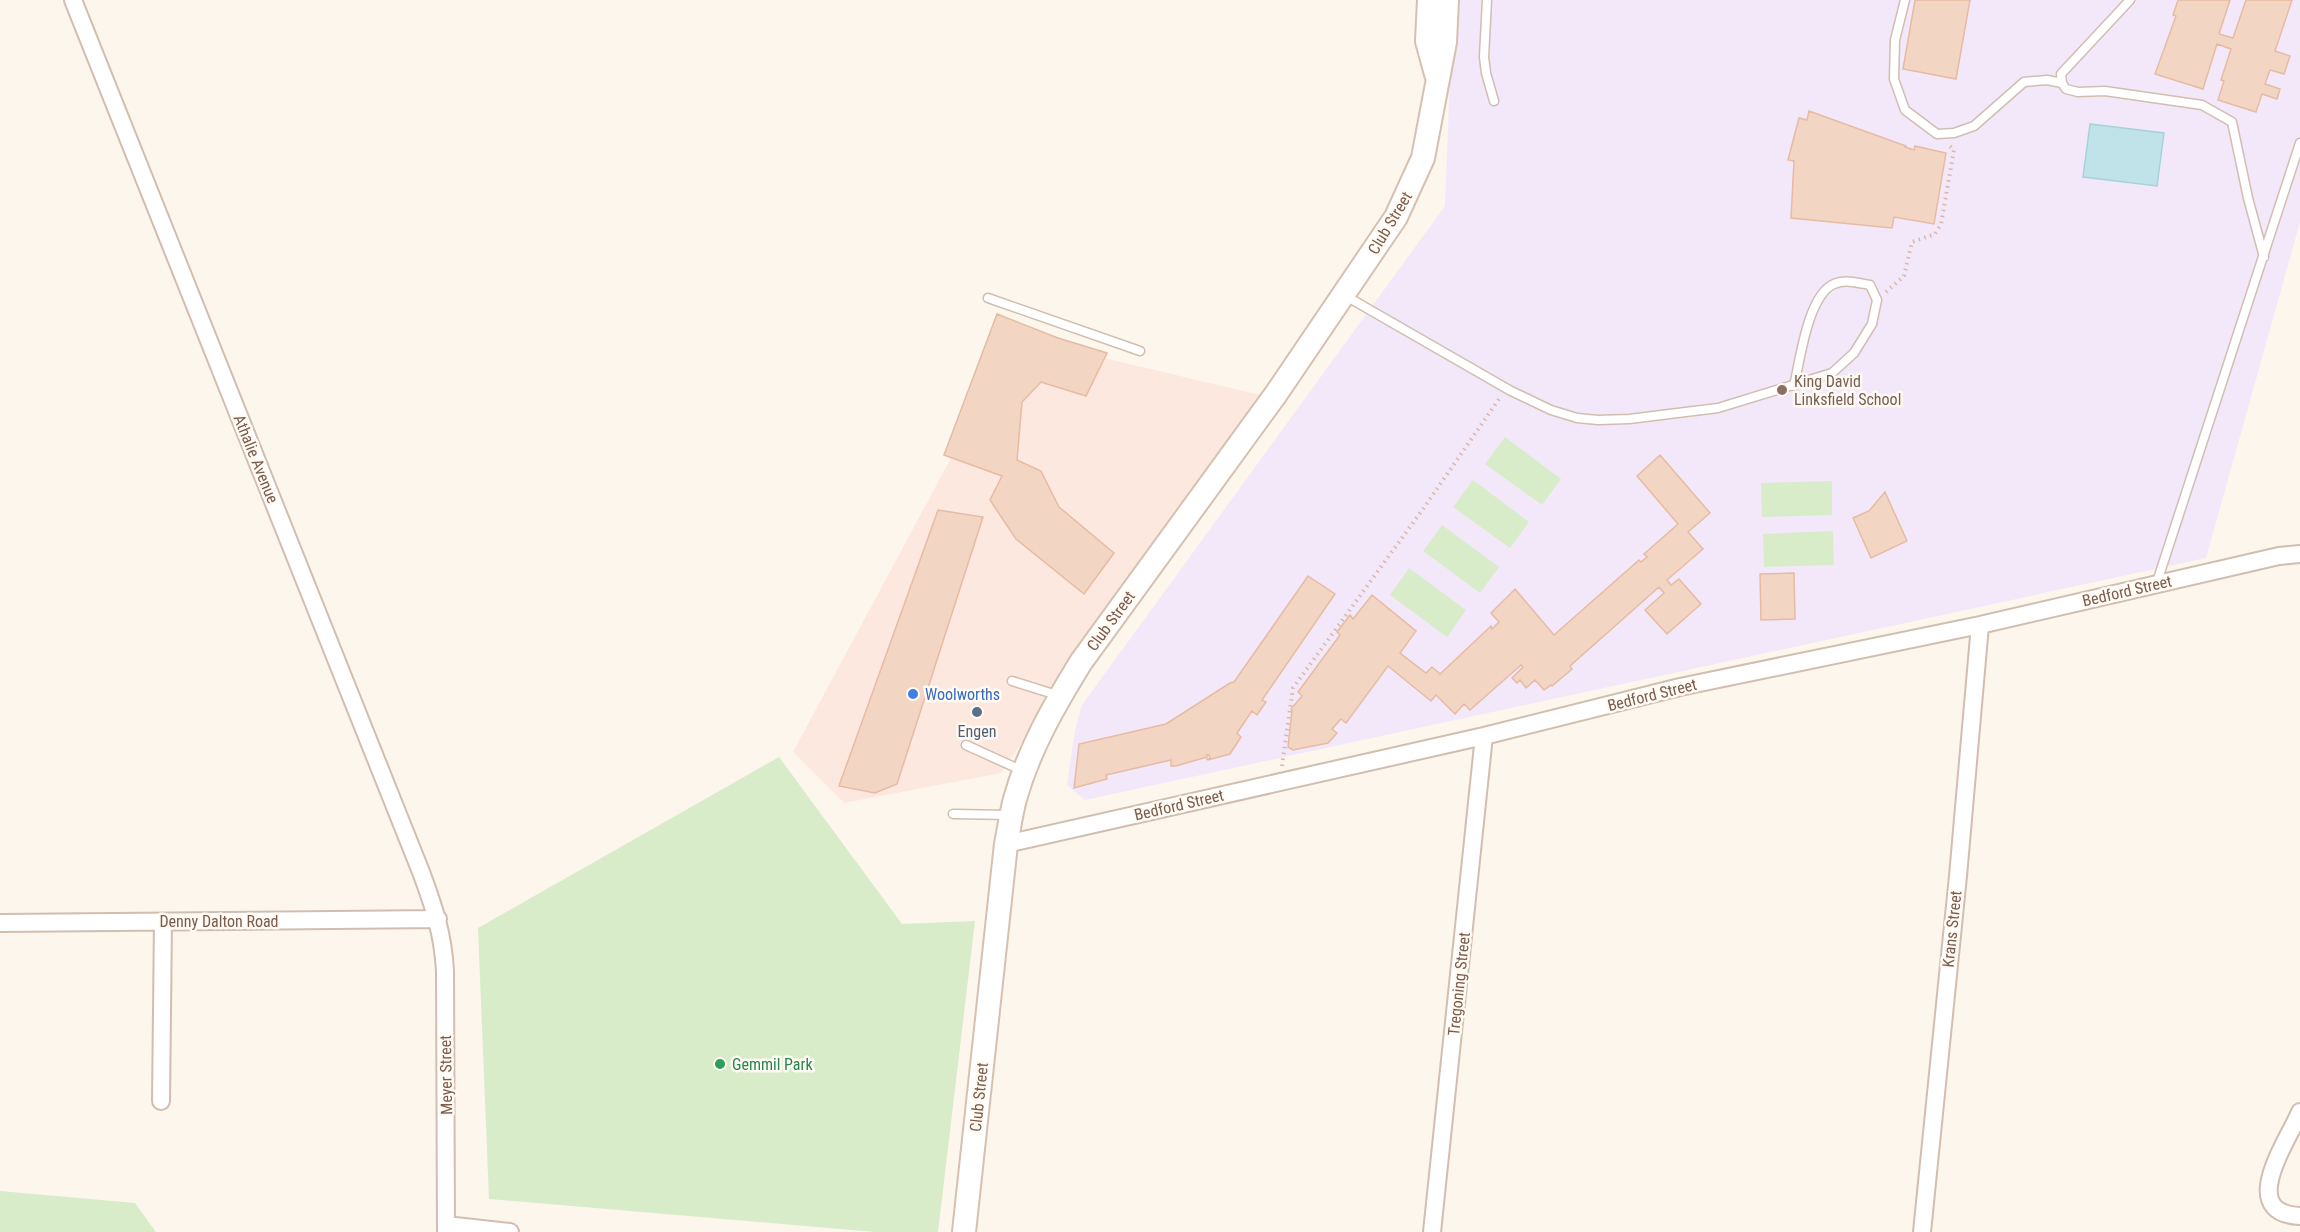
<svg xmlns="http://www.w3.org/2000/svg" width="2300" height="1232" font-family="'Roboto Condensed',sans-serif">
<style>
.commercial{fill:#fde8e0}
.education{fill:#f3e8fa}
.green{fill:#d8ecc9}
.water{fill:#bfe3e8;stroke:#a5d3da;stroke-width:1.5}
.building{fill:#f3d5c3;stroke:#e6bba3;stroke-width:1.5}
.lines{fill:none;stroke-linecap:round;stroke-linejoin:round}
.lane-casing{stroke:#d1beb0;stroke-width:11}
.street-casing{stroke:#d1beb0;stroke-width:20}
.secondary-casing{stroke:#d6c0b0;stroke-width:26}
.path{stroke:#d9b8a5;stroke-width:4;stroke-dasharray:1.5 4.5;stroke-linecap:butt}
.lane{stroke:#fff;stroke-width:8}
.street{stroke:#fff;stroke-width:16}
.secondary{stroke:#fff;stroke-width:22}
.education-dot{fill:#8d6e63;stroke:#fffaf3;stroke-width:2}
.shop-dot{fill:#3f7fe0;stroke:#fffaf3;stroke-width:2}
.service-dot{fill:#5c6f8a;stroke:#fffaf3;stroke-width:2}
.leisure-dot{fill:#2e9e5b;stroke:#fffaf3;stroke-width:2}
.labels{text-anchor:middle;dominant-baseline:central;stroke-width:5;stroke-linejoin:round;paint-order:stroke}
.street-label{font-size:16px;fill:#7a5c4d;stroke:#fffaf3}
.education-label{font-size:16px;fill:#785e54;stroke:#fffaf3;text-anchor:start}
.shop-label{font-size:16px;fill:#366cbe;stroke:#fffaf3;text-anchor:start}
.service-label{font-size:16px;fill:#4e5e75;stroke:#fffaf3}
.leisure-label{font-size:16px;fill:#27864d;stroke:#fffaf3;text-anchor:start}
</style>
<rect width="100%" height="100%" fill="#fdf6ec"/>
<path class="commercial" d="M1016 337 1260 395 1001 773 844 803 793 752Z"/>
<path class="education" d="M1453 0H2300V222L2206 558 1085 800 1067 785 1075 730 1082 705 1445 206Z"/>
<path class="green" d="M1505 437 1561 479 1542 505 1485 464Z
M1473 480 1529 522 1510 548 1453 507Z
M1832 481V515L1762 517 1761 483Z
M1442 525 1499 567 1480 593 1423 551Z
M1833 531 1834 565 1764 567 1763 534Z
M1409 568 1466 610 1447 637 1390 595Z
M779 757 902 924 975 921 938 1232H875L489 1199 478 928Z
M0 1191 135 1203 156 1232H0Z"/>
<path class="water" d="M2090 124 2164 133 2157 186 2083 177Z"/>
<path class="building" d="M1915 0H1970L1956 79 1903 69Z
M2178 0H2230L2219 34 2233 38 2246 0H2292L2275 51 2290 56 2284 74 2270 70 2265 84 2280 89 2277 99 2262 94 2256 112 2218 100 2224 81 2221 80 2231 49 2217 44 2203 89 2155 74 2176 16 2173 15Z
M1809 111 1906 146 1905 147 1914 150 1915 146 1946 153 1934 224 1894 217 1892 228 1791 218 1794 161 1788 160 1799 118 1807 120Z
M997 314 1058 338 1107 353 1086 396 1041 382 1022 402 1017 460 1041 471 1059 507 1114 553 1084 594 1016 539 990 500 1002 476 944 455Z
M1660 455 1710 513 1688 532 1703 549 1667 580 1671 585 1679 579 1701 604 1667 634 1645 610 1664 593 1659 587 1570 666 1572 669 1552 686 1551 685 1544 690 1535 680 1526 688 1520 680 1517 683 1512 678 1523 667 1521 665 1470 710 1464 704 1455 714 1436 695 1431 701 1388 666 1346 723 1341 719 1332 729 1337 733 1328 743 1293 750 1288 747 1292 711 1291 709 1302 696 1298 692 1340 635 1337 632 1350 615 1353 619 1372 595 1416 631 1400 653 1426 673 1432 667 1440 674 1491 626 1492 629 1499 622 1491 613 1515 589 1554 635 1639 560 1641 562 1647 557 1644 554 1678 524 1637 476Z
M1885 492 1907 541 1871 558 1853 518 1869 511Z
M938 510 983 517 897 784 875 793 839 786Z
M1794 573 1795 619 1761 620 1760 574Z
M1308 576 1335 594 1262 700 1266 702 1257 715 1252 711 1237 733 1241 737 1230 754 1208 760 1207 759 1210 758 1209 755H1207V757L1176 766H1171V760L1106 775 1107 779 1074 788 1079 744 1166 724 1230 683 1234 682Z"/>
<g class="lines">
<defs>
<path id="lane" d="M1487 0 1484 57 1486 73 1494 101
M1905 0 1895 40 1894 79 1905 110 1937 134 1954 133 1974 126 2024 82 2047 80 2062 83
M2130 0 2061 74 2062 83 2066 89 2078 92 2105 91 2202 105 2232 122 2248 198 2264 257
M1344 295 1511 391 1551 410 1577 418 1598 420 1629 419 1718 408 1832 373 1854 353 1872 324 1877 300 1870 285C1859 283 1845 279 1834 284 1808 295 1800 360 1794 386
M988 298 1140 351
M2156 585 2300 143
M1012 681 1060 696
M966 745 1023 771
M953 814 1011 815"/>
<path id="street" d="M73 0 421 872C434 907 443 934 445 971L446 1232
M1006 844 1484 736 1680 687 1980 625 2279 556 2300 554
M0 923 438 919
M161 1101 163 922
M2300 1112C2288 1141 2236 1213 2300 1216
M446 1225 510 1232
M1432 1232 1484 736
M1922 1232 1958 876 1980 625"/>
<path id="secondary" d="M1429 0 1427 41 1436 74
M964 1232 1006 844C1009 829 1011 814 1015 799 1029 749 1054 706 1081 662L1276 394 1396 217 1423 158 1445 42 1447 0"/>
</defs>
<use href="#lane" class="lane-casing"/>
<use href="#street" class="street-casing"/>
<use href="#secondary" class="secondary-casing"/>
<path class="path" d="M1886 292 1904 276 1912 242 1935 234 1941 224 1954 150 1950 146
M1282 766 1293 688 1423 509 1499 399"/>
<use href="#lane" class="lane"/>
<use href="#street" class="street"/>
<use href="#secondary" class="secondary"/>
</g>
<circle class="education-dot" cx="1782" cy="390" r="6"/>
<circle class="shop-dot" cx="913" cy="694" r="6"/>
<circle class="service-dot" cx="977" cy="712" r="6"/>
<circle class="leisure-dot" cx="720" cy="1064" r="6"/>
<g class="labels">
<g class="street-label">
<text transform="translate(1390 223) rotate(-59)">Club Street</text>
<text transform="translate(256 459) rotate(68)">Athalie Avenue</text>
<text transform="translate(2127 591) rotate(-13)">Bedford Street</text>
<text transform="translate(1111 621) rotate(-54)">Club Street</text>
<text transform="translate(1652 695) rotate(-14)">Bedford Street</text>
<text transform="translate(1179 805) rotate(-13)">Bedford Street</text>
<text x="219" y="921">Denny Dalton Road</text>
<text transform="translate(1952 929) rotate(-84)">Krans Street</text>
<text transform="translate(1459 984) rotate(-84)">Tregoning Street</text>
<text transform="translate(446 1075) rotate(-91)">Meyer Street</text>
<text transform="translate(979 1097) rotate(-84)">Club Street</text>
</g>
<g class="education-label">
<text x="1794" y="381">King David<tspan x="1794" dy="18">Linksfield School</tspan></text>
</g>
<g class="shop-label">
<text x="925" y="694">Woolworths</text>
</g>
<g class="service-label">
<text x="977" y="731">Engen</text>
</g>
<g class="leisure-label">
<text x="732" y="1064">Gemmil Park</text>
</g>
</g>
</svg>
